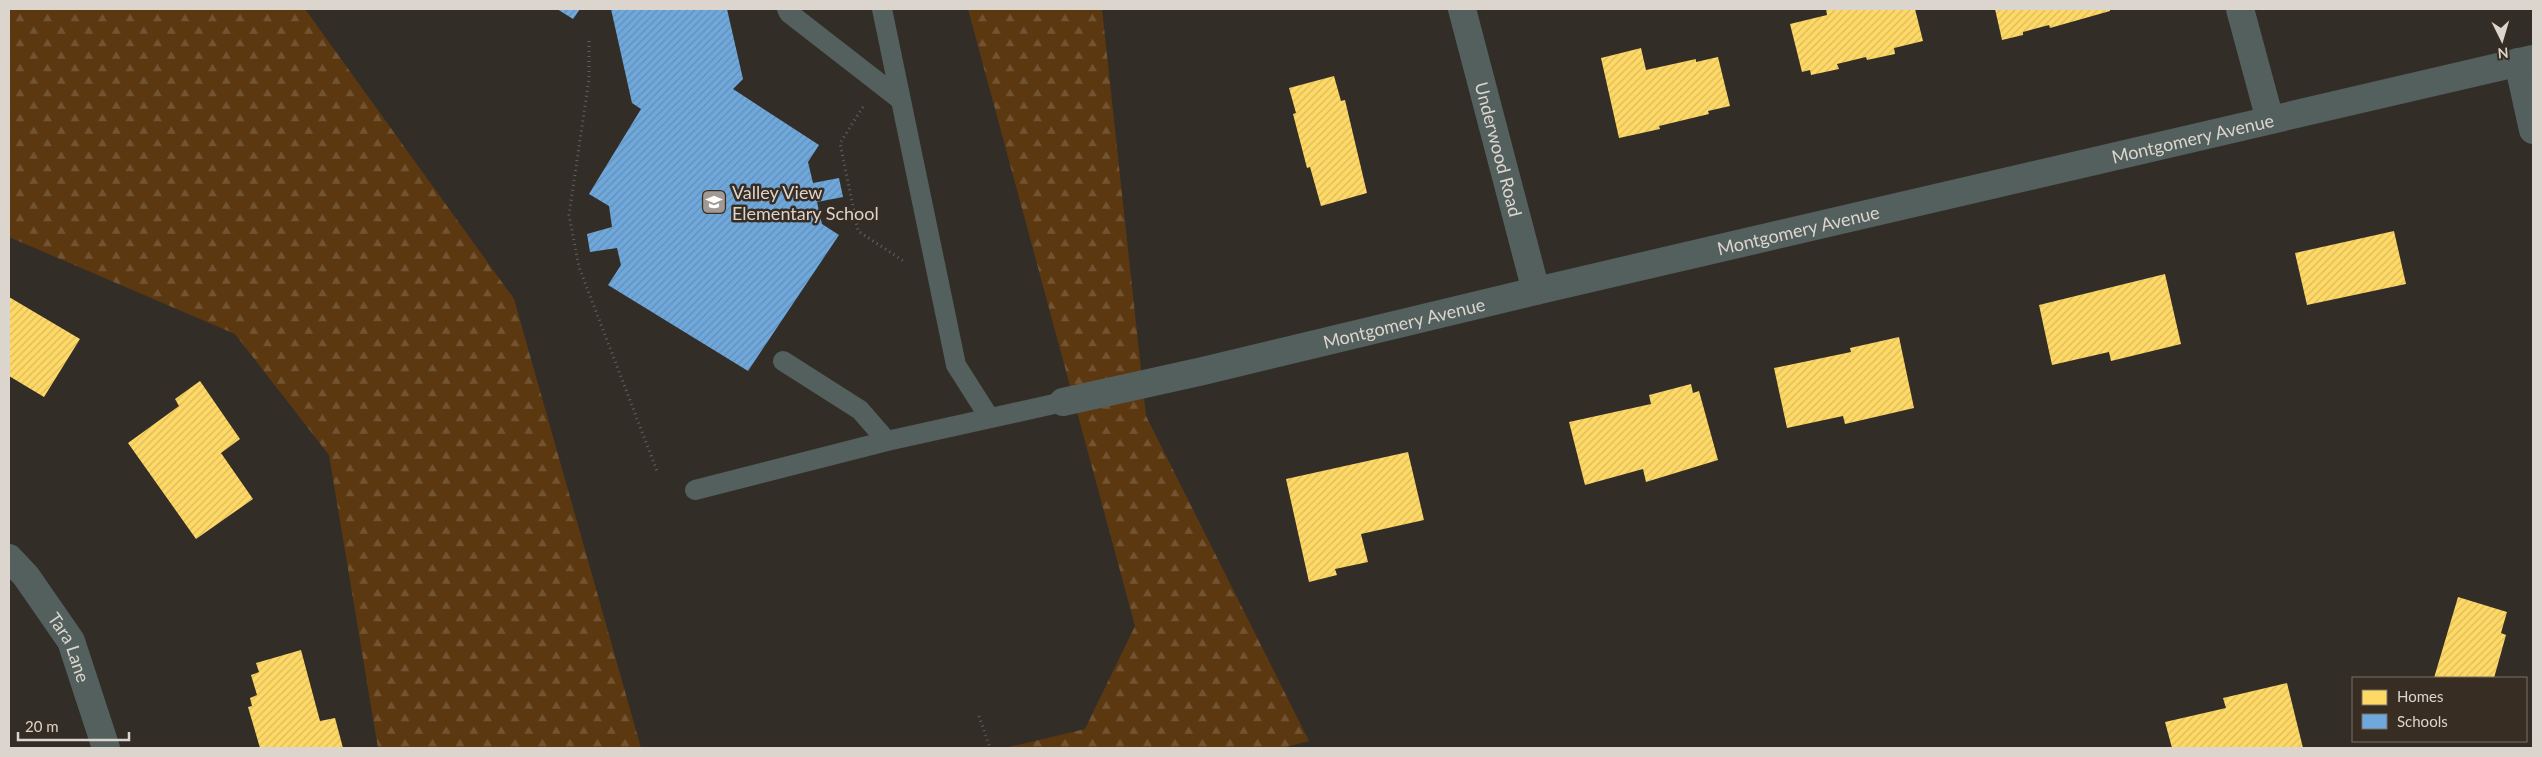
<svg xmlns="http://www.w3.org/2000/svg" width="2542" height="757" font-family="Lato,sans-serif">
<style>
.forest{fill:url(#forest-firs)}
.homes{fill:url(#homes-hatch)}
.schools{fill:url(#schools-hatch)}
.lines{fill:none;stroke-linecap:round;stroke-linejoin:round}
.path{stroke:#5c635f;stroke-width:3;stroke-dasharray:1 4;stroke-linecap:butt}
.lane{stroke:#53605d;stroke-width:20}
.street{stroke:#53605d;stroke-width:28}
.labels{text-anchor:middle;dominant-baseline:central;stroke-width:5;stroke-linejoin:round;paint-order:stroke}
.street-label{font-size:18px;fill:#dcd5ce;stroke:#382d23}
.poi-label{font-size:18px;fill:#dcd5ce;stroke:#382d23;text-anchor:start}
</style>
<defs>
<pattern id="forest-firs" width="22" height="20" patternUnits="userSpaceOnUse" patternTransform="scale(1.25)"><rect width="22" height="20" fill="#5c3811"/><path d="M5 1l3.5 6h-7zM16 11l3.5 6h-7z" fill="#735432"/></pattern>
<pattern id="homes-hatch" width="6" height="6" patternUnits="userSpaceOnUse" patternTransform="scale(1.25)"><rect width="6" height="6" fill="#ffd966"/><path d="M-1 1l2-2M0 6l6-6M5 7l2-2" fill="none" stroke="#d9ba5e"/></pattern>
<pattern id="schools-hatch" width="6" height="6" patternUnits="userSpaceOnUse" patternTransform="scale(1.25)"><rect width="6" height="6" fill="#6fa8dc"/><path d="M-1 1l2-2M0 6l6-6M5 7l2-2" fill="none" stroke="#648eb4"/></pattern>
</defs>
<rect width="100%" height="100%" fill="#332d28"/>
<path class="forest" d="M9 9H305L514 299 641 748H378L329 455 235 334 9 237Z
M968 9H1102L1146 416 1309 741 1282 748H1005L1085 729 1135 626Z"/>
<path class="homes" d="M1826 9H1915L1923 41 1894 48 1895 54 1867 60 1866 57 1837 64 1839 69 1811 75 1810 70 1802 72 1790 24 1827 15Z
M1995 9H2110V11L2050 28 2049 25 2023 32V35L2002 40Z
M1641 48 1646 70 1696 59V62L1718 57 1730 106 1708 111 1709 114 1659 126 1660 129 1619 138 1601 58Z
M1334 76 1341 101 1345 100 1367 193 1321 206 1310 167 1307 168 1293 114 1296 113 1289 88Z
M2394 231 2406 284 2307 305 2295 253Z
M2165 274 2181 344 2111 361 2109 352 2052 365 2039 305Z
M9 297 80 339 44 397 9 376Z
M1899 337 1914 408 1845 424 1843 416 1787 428 1774 368 1851 352 1850 348Z
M200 381 240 439 221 453 253 499 196 539 128 443 179 406 175 399Z
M1691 384 1693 393 1699 391 1718 460 1646 482 1643 469 1585 485 1569 422 1651 404 1649 395Z
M1408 452 1424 520 1361 534 1368 562 1335 569 1337 575 1309 582 1286 479Z
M2458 597 2507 612 2501 633 2506 635 2494 678H2434Z
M301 650 320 721 335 718 343 748H260L248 707 252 706 250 698 257 695 251 675 259 672 256 663Z
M2287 683 2303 748H2172L2165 722 2226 708 2223 698Z"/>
<path class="schools" d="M557 9H580L573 19Z
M611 9H727L743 79 733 89 819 145 808 162 813 183 839 178 843 197 817 202 822 224 839 235 748 371 608 285 621 265 617 248 590 252 587 234 612 227 609 206 589 194 641 109 632 103Z"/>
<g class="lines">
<path class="path" d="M589 41V79L569 215 579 267 657 471
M863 107 840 143 858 231 905 262
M979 716 990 748"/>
<path class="lane" d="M787 9 789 13 901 100
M882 9 956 365 989 417
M783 361 860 410 887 441
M695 490 887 441 1063 402"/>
<g class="street">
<path id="s1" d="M1462 9 1536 291"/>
<path d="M2240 9 2270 120"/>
<path d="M2518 62 2533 130"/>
<path id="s2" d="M1063 402 1203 371 1536 291 2533 59"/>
<path id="s3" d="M9 558 26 576 71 641 106 748"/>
</g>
</g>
<defs>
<symbol id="school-square" viewBox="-11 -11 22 22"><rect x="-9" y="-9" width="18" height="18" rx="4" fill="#a19a94" stroke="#382d23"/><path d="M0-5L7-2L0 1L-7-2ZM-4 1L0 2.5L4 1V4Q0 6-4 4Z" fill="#fff"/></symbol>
</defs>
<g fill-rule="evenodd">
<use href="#school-square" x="700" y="188" width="28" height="28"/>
</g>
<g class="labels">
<g class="street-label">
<text stroke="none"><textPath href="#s2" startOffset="1160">Montgomery Avenue</textPath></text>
<text stroke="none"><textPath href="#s1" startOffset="145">Underwood Road</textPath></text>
<text stroke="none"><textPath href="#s2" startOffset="755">Montgomery Avenue</textPath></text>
<text stroke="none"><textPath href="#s2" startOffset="350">Montgomery Avenue</textPath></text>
<text stroke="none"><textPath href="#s3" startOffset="109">Tara Lane</textPath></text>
</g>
<g class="poi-label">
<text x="732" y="192">Valley View<tspan x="732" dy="21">Elementary School</tspan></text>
</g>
</g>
<rect width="2542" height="757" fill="none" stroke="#dcd5ce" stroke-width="20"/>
<rect x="2352" y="677" width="175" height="65" fill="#382d23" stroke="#7a7067"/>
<rect x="2362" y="690" width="25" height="15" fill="#ffd966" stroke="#7a7067"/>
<text x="2397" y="702" font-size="15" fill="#dcd5ce">Homes</text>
<rect x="2362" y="714" width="25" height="15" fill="#6fa8dc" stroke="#7a7067"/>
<text x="2397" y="727" font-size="15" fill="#dcd5ce">Schools</text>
<g transform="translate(2502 40) rotate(175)" stroke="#382d23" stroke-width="4" paint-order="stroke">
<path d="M0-4L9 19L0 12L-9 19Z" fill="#dcd5ce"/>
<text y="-8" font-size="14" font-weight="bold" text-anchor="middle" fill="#dcd5ce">N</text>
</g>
<path d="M18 732v8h111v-8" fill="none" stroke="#dcd5ce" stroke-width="2.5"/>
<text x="25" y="732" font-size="15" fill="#dcd5ce" stroke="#382d23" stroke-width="4" paint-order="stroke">20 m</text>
</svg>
